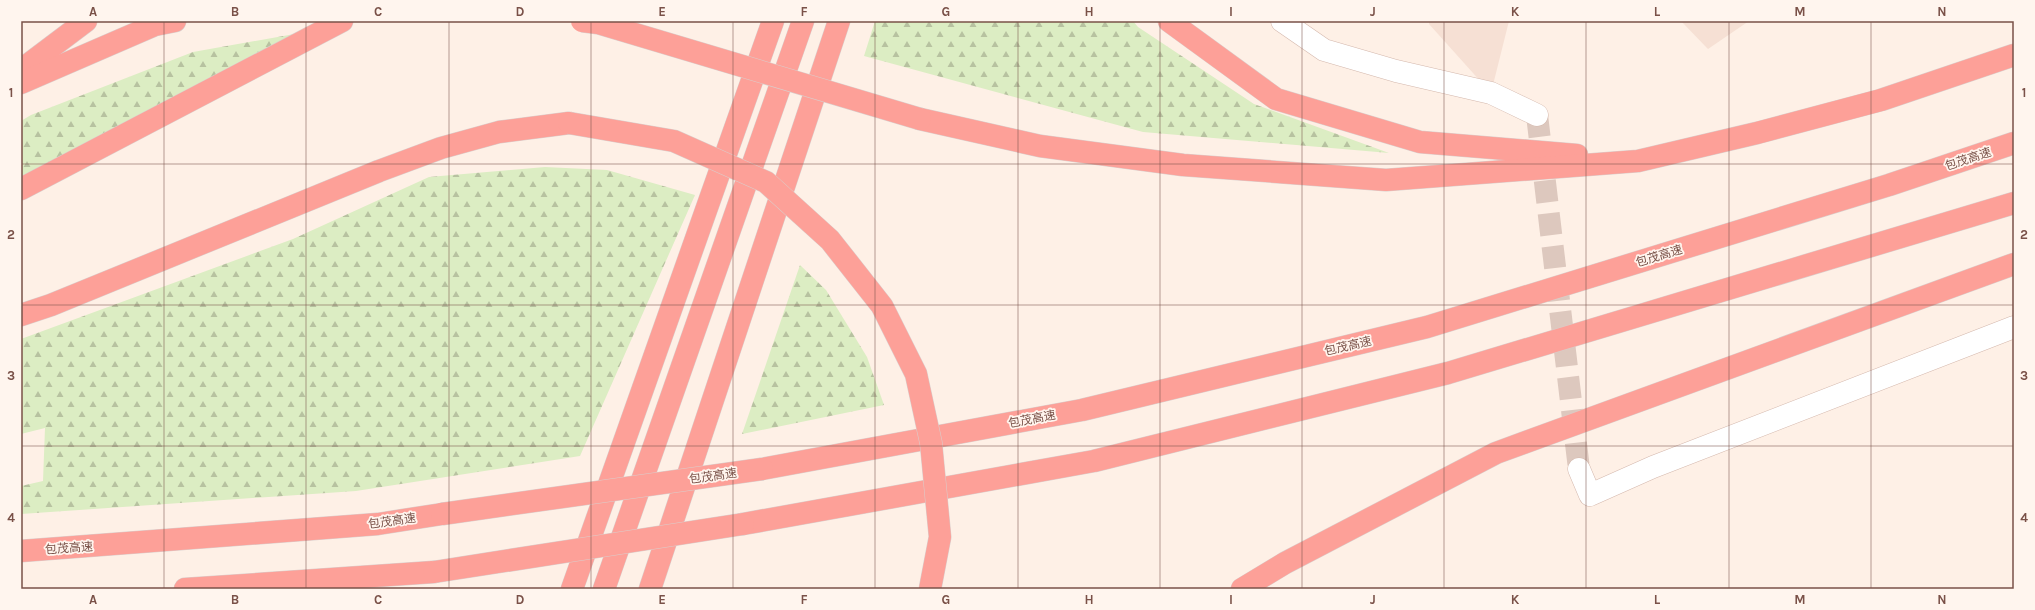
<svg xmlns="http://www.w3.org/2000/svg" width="2035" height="610" viewBox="0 0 2035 610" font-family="Karla,'Noto Sans SC',sans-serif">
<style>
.residential{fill:#f6e0d4}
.forest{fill:url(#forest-firs)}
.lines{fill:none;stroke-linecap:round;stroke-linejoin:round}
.minor-tunnel{stroke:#ddc8be;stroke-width:22;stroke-dasharray:22 11;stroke-linecap:butt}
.minor-casing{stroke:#d4b8ad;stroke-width:23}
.highway-casing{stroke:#dacecc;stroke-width:23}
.minor{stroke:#fff;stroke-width:22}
.highway{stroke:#fda098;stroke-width:22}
.highway-bridge-casing{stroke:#dacecc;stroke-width:23;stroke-linecap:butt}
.highway-bridge{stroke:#fda098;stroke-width:22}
.grid{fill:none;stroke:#7a5148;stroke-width:1;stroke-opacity:0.55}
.labels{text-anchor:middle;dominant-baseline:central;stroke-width:3.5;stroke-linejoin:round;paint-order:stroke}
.street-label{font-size:12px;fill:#7a5148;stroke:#fff5ee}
.neatline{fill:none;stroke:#7a5148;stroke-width:1.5}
.grid-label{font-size:13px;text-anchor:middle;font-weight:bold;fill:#7a5148}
</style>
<defs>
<pattern id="forest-firs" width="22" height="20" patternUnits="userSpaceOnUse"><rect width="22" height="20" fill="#dcedc3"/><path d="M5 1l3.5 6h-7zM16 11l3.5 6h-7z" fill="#b7c2a0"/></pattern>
</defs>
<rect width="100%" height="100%" fill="#fef0e6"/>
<g class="residential">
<path d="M1429 21H1509L1491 93 1429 24Z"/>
<path d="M1681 21H1749L1708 49Z"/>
</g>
<g class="forest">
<path d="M875 21H1133L1138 27 1254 104 1389 153 1143 132 864 56Z"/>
<path d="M300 33 21 178V121L31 115 193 52Z"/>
<path d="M545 167 607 170 695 195 580 456 356 491 21 514V486L43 481 45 428 21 434V339L293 239 429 177Z"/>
<path d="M800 265 826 290 867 357 884 405 742 434Z"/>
</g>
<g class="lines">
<path class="minor-tunnel" d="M1537 115 1579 469"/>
<g class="minor-casing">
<g id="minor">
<path d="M1282 21 1324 50 1396 71 1491 93 1537 115"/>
<path d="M1579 469 1590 495 1653 467 2014 327"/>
</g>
</g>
<g class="highway-casing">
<g id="highway">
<path d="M1169 21 1276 99 1420 142 1577 155"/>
<path d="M21 70 86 21"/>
<path d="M21 83 155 25 175 21"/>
<path d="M920 119 1040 146 1183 165 1386 180 1638 161 1757 133 1881 100 2014 55"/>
<path d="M21 189 342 21"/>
<path d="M21 315 51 305 379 171 441 148 499 132 569 123"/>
<path d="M762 469 1082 410 1427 327 1889 185 2014 143"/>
<path d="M743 524 1094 461 1448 373 2014 203"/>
<path d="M21 551 378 524 442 514"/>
<path d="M185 589 434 572"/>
<path d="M572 589 773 21"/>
<path d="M604 589 803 21"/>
<path d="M650 589 839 21"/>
<path d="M1242 589 1285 563 1496 453 2014 264"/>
</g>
</g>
<use href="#minor" class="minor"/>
<use href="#highway" class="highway"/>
<g class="highway-bridge-casing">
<g id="highway-bridge">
<path d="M582 21 598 23 920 119"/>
<path d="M569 123 674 141 766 182 830 240 882 306 916 374 931 443 940 537 930 589"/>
<path d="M442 514 762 469"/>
<path d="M434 572 743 524"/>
</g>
</g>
<use href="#highway-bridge" class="highway-bridge"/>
</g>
<path class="grid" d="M164 21V589M306 21V589M449 21V589M591 21V589M733 21V589M875 21V589M1018 21V589M1160 21V589M1302 21V589M1444 21V589M1586 21V589M1729 21V589M1871 21V589M21 164H2014M21 305H2014M21 446H2014"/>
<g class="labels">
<g class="street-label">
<text transform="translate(1968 159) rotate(-18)">包茂高速</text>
<text transform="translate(1659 256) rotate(-17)">包茂高速</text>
<text transform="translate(1348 346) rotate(-13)">包茂高速</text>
<text transform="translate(1032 419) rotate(-11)">包茂高速</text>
<text transform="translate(713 476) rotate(-8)">包茂高速</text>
<text transform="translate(392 521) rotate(-8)">包茂高速</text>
<text transform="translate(69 548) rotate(-4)">包茂高速</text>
</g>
</g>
<rect width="2035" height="610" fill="none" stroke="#fff5ee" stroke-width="44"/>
<rect x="22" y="22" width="1991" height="566" class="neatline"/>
<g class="grid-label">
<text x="93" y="16">A</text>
<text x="235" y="16">B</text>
<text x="378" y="16">C</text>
<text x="520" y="16">D</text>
<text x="662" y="16">E</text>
<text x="804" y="16">F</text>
<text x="946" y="16">G</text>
<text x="1089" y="16">H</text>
<text x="1231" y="16">I</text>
<text x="1373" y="16">J</text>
<text x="1515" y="16">K</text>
<text x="1657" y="16">L</text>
<text x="1800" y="16">M</text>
<text x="1942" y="16">N</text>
<text x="11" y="97">1</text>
<text x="2024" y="97">1</text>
<text x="11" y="239">2</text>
<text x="2024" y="239">2</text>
<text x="11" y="380">3</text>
<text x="2024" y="380">3</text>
<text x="11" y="522">4</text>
<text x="2024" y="522">4</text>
<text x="93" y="604">A</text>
<text x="235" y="604">B</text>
<text x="378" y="604">C</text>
<text x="520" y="604">D</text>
<text x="662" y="604">E</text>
<text x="804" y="604">F</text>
<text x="946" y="604">G</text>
<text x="1089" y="604">H</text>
<text x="1231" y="604">I</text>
<text x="1373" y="604">J</text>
<text x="1515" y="604">K</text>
<text x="1657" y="604">L</text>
<text x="1800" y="604">M</text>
<text x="1942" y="604">N</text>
</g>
</svg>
